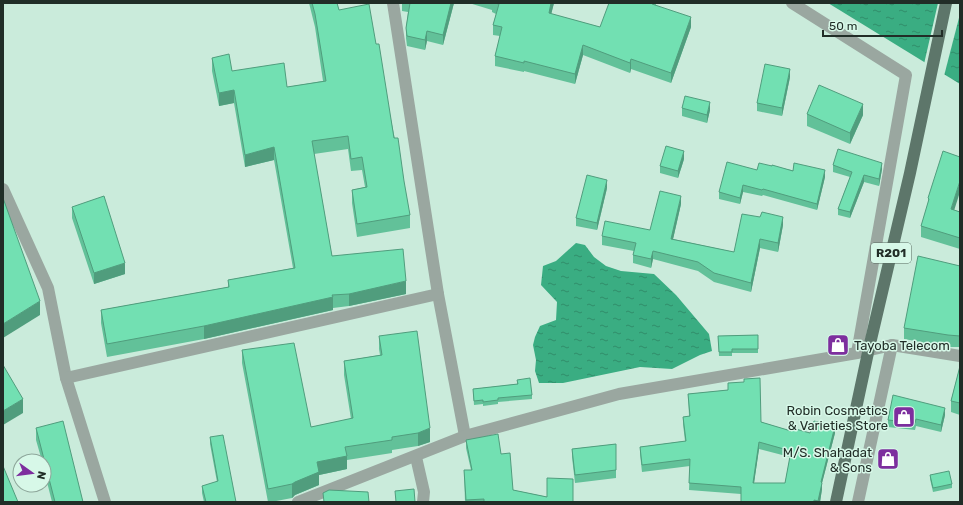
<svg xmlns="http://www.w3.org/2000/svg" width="963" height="505" viewBox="0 0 963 505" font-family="Rubik,sans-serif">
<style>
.water{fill:url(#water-ripples)}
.pier{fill:#caebdb}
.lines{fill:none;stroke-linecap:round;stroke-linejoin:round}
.minor{stroke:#9aa7a0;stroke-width:12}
.primary-bridge{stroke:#5d766a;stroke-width:12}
.wall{fill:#62c199;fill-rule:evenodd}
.shaded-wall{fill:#509d7d}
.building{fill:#72e0b2;stroke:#509d7d;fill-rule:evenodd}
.labels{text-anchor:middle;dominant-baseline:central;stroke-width:3;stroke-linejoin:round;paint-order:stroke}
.shield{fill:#d7f8e8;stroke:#586a61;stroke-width:1}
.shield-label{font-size:12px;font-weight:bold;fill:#212d27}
.poi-label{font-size:13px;fill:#212d27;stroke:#d7f8e8;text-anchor:end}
</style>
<defs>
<pattern id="water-ripples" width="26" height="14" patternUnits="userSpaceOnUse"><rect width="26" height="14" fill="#3aad82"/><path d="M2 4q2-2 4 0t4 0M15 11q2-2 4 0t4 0" fill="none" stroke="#308d6a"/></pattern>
</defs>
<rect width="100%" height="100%" fill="#caebdb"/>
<g class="water">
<path d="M828 3H960V84Z"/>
<path d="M576 243 585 245 594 257 606 266 621 271 654 274 676 295 709 334 712 351 700 355 672 369 640 367 563 383H539L535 371 536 360 533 345 535 337 540 326 556 320 557 302 541 285 543 266 556 261Z"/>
</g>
<path class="pier" d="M938 3H960V14L944 76 924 64Z"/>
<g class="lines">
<g class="minor">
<path d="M393 3 438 294 465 436"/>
<path d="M792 3 906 75 857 353"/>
<path d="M3 189 48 288 66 378 105 502"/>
<path d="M66 378 438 294"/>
<path d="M416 457 424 492 423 502"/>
<path d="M298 502 465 436 619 394 857 353 892 345 960 356"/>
<path d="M858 502 892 345"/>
</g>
<path class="primary-bridge" d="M836 502 869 348 910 173 946 3"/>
</g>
<g class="wall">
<path d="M309 3H337L339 10 376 44 410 215V228L357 237 352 203V190L365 187 362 170 351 171 348 149 314 154 332 256 406 294 349 306 333 308V310L204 339 107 357 101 323V310L228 287V280L293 268 274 160 245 167 234 103 219 106 212 71V58L232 71 287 87 323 81 315 27Z"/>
<path d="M402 3H454L443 45 427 41 425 50 407 46 406 38V28L408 12 402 11Z"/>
<path d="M469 3H554L551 14 600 27 656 3V5L691 27 671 83 631 69 630 73 583 55 575 84 524 71V72L495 66V56L500 36 493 35V25L496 14 492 12V10Z"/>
<path d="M790 77 782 116 757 111V103Z"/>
<path d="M682 108 710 110 707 123 682 116Z"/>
<path d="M807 114 863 115 850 144 807 126Z"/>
<path d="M684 159 678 178 660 173V166Z"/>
<path d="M833 165 882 169 879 186 864 182 850 218 838 215V209L850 177 833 172Z"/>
<path d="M772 166 825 177 817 210 763 195 762 196 743 192 740 204 719 199V192L757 170Z"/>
<path d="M607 188 597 230 576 226V218Z"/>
<path d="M928 198 954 210 960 212V249L921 237V226L928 205Z"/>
<path d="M681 204 673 239 734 252 783 225 778 252 760 248 751 292 714 282 698 271 653 259 651 268 633 263V255L634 251 602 245V236L650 230Z"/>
<path d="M72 207 125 274 94 284 72 218Z"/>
<path d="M960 266V347H948L904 339V328Z"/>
<path d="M758 335V353H732V356H719L718 336Z"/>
<path d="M379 336 430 442 418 446 392 450V453L347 460V469L319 475V485L295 495 292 498 271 502H268L242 363V350L311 427 351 419 344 375V361L380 355 379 349Z"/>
<path d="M960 366V415L951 412V401Z"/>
<path d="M517 380 532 395V399L498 402V404L483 406V404L474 405 473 389 517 384Z"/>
<path d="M728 383 761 422 791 431 810 433H835L822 483V489L820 502H741V494L689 490 690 466 642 472 640 454V447L685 441 683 424V417L689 416 688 394 728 390ZM759 449 790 457 785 483H754Z"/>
<path d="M945 415 941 432 916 426 915 430 888 427V420Z"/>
<path d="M36 428 83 502H52L44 470V461H42L36 440Z"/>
<path d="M210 437 236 502H204L202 493V486L217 482 210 444Z"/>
<path d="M466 440 501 454 513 490 573 502H465L464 470H471L466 448Z"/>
<path d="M616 444V478L575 483 572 457V449Z"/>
<path d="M930 475 952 484V488L933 492 930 479Z"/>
</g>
<g class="shaded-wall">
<path d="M451 3H454L443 45V35Z"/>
<path d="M551 3H554L549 23V13Z"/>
<path d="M691 17V27L671 83V73Z"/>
<path d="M427 31V41L425 50V40Z"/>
<path d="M583 45V55L575 84V74Z"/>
<path d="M631 59V69L630 73V63Z"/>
<path d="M790 69V77L782 116V108Z"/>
<path d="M234 90V103L219 106V93Z"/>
<path d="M710 102V110L707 123V115Z"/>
<path d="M863 104V115L850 144V133Z"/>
<path d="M274 147V160L245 167V155Z"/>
<path d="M684 151V159L678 178V171Z"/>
<path d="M882 163V169L879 186V179Z"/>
<path d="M825 170V177L817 210V204Z"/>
<path d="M864 175V182L850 218V212Z"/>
<path d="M607 180V188L597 230V223Z"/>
<path d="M960 181V192L951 220V209Z"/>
<path d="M743 185V192L740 204V198Z"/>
<path d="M681 196V204L671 248V239Z"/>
<path d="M783 217V225L778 252V243Z"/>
<path d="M760 239V248L751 292V283Z"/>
<path d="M653 251V259L651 268V259Z"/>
<path d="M125 263V274L94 284V273Z"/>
<path d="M406 281V294L349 306V294Z"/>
<path d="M333 297V310L204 339V326Z"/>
<path d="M40 301V315L3 338V324Z"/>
<path d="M23 399V413L3 425V411Z"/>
<path d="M945 408V415L941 432V425Z"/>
<path d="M835 426V433L822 483V489L820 502H818L821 482Z"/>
<path d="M430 428V442L418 446V433Z"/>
<path d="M759 442V449L753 490V483Z"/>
<path d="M347 456V469L319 475V485L295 495 292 498V484L317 462Z"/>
</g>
<g class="building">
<path d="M312 3H337L339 10 369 4 376 44H379L394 138H398L404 181 410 215 357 224 352 190 367 187 362 157 351 159 348 136 312 141 332 256 403 249 406 281 349 294 332 295 333 297 204 326 107 344 101 310 229 287 228 280 295 268 274 147 245 155 234 90 219 93 212 58 229 54 232 71 284 63 287 87 326 81 315 14Z"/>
<path d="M410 3H451L443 35 427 31 425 40 407 36 406 28Z"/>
<path d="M494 3H551L549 13 600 27 609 3H653L652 4 691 17 671 73 631 59 630 63 583 45 575 74 524 61V63L495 56 502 27 493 25 499 4Z"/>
<path d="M765 64 790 69 782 108 757 103Z"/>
<path d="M819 85 863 104 850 133 807 114Z"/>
<path d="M685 96 710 102 707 115 682 108Z"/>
<path d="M666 146 684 151 678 171 660 166Z"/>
<path d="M838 149 882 163 879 179 864 175 850 212 838 209 852 172 833 165Z"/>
<path d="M943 151 960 157V181L951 209 960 212V238L921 226 929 199 928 198Z"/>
<path d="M727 162 757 170 759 163 772 166V165L793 171 794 163 825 170 817 204 763 189 762 190 743 185 740 198 719 192Z"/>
<path d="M587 175 607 180 597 223 576 218Z"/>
<path d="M660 191 681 196 671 239 734 252 742 214 760 217 762 212 783 217 778 243 760 239 751 283 714 273 698 262 653 251 651 259 633 255 636 243 602 236 605 221 650 230Z"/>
<path d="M104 196 125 263 94 273 72 207Z"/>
<path d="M3 198 40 301 3 324Z"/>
<path d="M918 256 960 266V336L948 335 904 328Z"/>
<path d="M417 331 430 428 418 433 392 437V440L345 447 347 456 317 462 319 472 295 482 292 484 268 489 242 350 294 343 311 427 353 418 344 361 382 355 379 336Z"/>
<path d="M758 335V349H732V352H719L718 336Z"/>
<path d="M3 365 23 399 3 411Z"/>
<path d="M960 366V403L951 401Z"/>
<path d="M530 378 532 395 498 398V400L483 402V400L474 401 473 389 518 384 517 380Z"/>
<path d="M760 378 761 422 791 431 792 428 810 433 814 421 835 426 821 482 822 483 818 501 814 500V502H741V487L689 483 690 459 642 465 640 447 686 441 683 417 690 416 688 394 728 390V383L744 382V379ZM759 442 791 451 785 483H753Z"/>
<path d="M893 395 945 408 941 425 916 419 915 423 888 420Z"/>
<path d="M63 421 83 502H55L36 428Z"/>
<path d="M498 434 501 454 510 453 513 490 547 497V478L573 479V502H484V499L466 500 464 470H472L466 440Z"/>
<path d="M223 435 236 502H206L202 486 218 481 210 437Z"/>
<path d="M616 444V470L575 475 572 449Z"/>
<path d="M3 466 18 502H3Z"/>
<path d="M949 471 952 484 933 488 930 475Z"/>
<path d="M414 489 415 502H396L395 491Z"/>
<path d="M329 490 368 492 369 502H324L323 493Z"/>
</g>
<defs>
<g id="shop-square" transform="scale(1.15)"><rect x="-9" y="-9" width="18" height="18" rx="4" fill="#7d2e9e" stroke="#d7f8e8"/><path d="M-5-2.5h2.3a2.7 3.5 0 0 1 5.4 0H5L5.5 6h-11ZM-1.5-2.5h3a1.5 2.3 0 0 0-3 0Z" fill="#fff"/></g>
</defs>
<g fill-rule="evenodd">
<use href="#shop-square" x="838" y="345"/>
<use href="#shop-square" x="904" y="417"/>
<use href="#shop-square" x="888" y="459"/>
</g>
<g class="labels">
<rect class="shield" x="871" y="243" width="40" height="20" rx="3"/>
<g class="shield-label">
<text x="891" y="253">R201</text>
</g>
<g class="poi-label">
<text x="854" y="345" text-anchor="start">Tayoba Telecom</text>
<text x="888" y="410">Robin Cosmetics<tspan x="888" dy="15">&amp; Varieties Store</tspan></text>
<text x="872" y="452">M/S. Shahadat<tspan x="872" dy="15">&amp; Sons</tspan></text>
</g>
</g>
<rect width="963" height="505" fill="none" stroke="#212d27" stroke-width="8"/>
<g transform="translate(32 473) rotate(104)"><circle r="19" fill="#d7f8e8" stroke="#8ea79b"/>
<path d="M0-3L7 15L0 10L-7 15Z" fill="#7d2e9e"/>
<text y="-6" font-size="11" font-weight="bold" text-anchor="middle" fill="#212d27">N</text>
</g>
<path d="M823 30v6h119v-6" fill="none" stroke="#212d27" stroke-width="2"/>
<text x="829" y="30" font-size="12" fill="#212d27" stroke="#d7f8e8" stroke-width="3" paint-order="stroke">50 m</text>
</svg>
